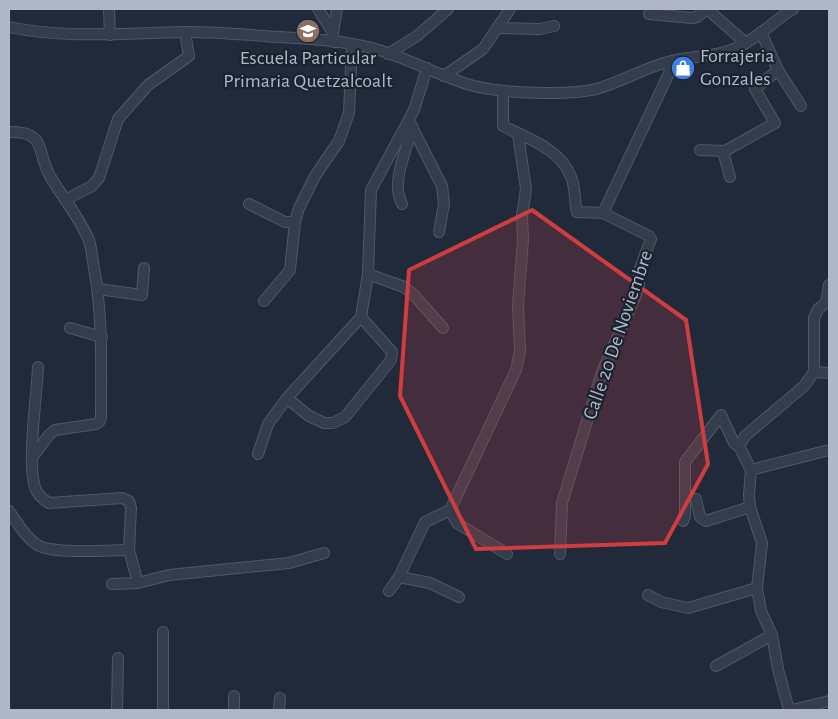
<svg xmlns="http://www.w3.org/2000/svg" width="838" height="719" viewBox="0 0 838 719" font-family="'Alegreya Sans',sans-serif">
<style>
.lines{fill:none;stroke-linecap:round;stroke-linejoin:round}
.minor-casing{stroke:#505766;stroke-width:12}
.minor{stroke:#353c4b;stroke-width:10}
.marked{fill:#d03d40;fill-opacity:0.2;stroke:#d03d40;stroke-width:4;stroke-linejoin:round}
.labels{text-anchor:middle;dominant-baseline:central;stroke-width:4.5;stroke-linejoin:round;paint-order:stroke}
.poi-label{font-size:20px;fill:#b0b7c7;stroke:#1a2230;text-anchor:start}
.street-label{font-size:20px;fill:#b0b7c7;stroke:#1a2230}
</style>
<rect width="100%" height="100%" fill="#212a3b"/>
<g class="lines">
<g class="minor-casing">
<g id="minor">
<path d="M109 9 110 35"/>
<path d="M318 9 333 33"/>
<path d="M707 9 746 43"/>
<path d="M649 14 692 18 697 17 707 9"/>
<path d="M9 27C66 39 125 33 184 32 211 32 238 34 265 36 301 39 340 39 375 49 409 58 440 77 474 86 501 93 569 96 596 89 621 82 644 68 668 62 692 55 718 58 740 46 759 37 775 20 793 9"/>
<path d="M498 28 540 29 554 26"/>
<path d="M761 32 778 70 801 106"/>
<path d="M334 42 333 33 337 9"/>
<path d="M388 54 417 36 448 9"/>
<path d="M444 76 483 49 510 9"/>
<path d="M503 91V126C527 138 561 149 571 177 576 188 574 200 577 212L603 213 649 236 651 239 639 271V285L636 295 602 372 562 503 560 554"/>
<path d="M412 127 442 186 444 204 439 232"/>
<path d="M9 132C47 131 36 151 50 176 62 197 78 215 88 238 92 247 92 258 94 268 103 317 101 367 101 417L100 421 96 424 55 430 49 435 32 458"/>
<path d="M700 150 725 151"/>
<path d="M730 177 724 155 725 151 775 123 755 89 778 70"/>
<path d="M65 200 92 186 99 178 118 119 148 85 189 56 185 32"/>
<path d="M249 204 285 222H295"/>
<path d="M402 204C390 181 408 149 412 126"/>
<path d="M603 213 670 71 668 62"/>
<path d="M368 274 404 287 414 295 443 328"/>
<path d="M98 289 142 295 144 268"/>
<path d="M264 301 290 270 295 222 299 208 315 176 339 141 349 113 352 44"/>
<path d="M70 328 102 337"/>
<path d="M38 367C37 395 26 467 36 490 39 496 44 500 49 503L122 498 129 501 131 508 129 550 138 583"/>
<path d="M814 372 829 373"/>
<path d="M287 398 309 416 324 423H333L345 417 391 360 392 352 361 317"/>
<path d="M258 454 268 424 287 398 361 317 368 274 371 190 414 110 427 68"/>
<path d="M751 470 829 450"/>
<path d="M696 499 700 517 706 521 750 507"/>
<path d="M450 510 457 523 507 554"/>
<path d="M9 511C17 522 24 536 36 544 50 555 109 550 129 550"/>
<path d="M683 521 685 516V462L721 415 734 443 739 446"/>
<path d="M399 577 430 583 459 597"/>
<path d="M112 584 138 583 169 575 289 563 324 553"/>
<path d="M389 591 399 577 425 522 450 510 516 370 520 351 518 305 523 240 522 216 526 189 518 134"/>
<path d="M648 595 661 602 688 608 757 588"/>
<path d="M716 666 772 635"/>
<path d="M117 710 118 658"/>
<path d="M163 710V632"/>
<path d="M234 710V696"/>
<path d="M279 710 280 698"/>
<path d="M789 710 778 669 772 635 761 611 757 588 762 543 750 507 749 495 751 470 739 446 745 436 804 386 814 372V318L818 309 826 303 829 285"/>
<path d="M792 710 829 701"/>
</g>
</g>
<use href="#minor" class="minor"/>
</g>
<path class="marked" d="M532 210 686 320 708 464 665 543 476 549 400 396 409 270Z"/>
<defs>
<g id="school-disc" transform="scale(1.25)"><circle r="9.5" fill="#8d6e63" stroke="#1a2230"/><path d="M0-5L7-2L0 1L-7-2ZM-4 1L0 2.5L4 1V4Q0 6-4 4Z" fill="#fff"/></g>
<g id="shop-disc" transform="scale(1.25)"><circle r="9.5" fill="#3f7fe0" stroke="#1a2230"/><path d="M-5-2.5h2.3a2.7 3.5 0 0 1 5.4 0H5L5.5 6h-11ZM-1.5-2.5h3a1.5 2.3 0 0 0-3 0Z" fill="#fff"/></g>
</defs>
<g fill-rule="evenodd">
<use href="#school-disc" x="308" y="31"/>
<use href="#shop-disc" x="683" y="68"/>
</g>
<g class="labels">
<g class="poi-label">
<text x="700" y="56">Forrajeria<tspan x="700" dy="23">Gonzales</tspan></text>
<text x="308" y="58" text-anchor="middle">Escuela Particular<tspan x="308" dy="23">Primaria Quetzalcoalt</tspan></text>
</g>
<g class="street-label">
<text transform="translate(618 335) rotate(-71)">Calle 20 De Noviembre</text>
</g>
</g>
<rect width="838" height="719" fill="none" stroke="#b0b7c7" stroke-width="20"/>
</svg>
